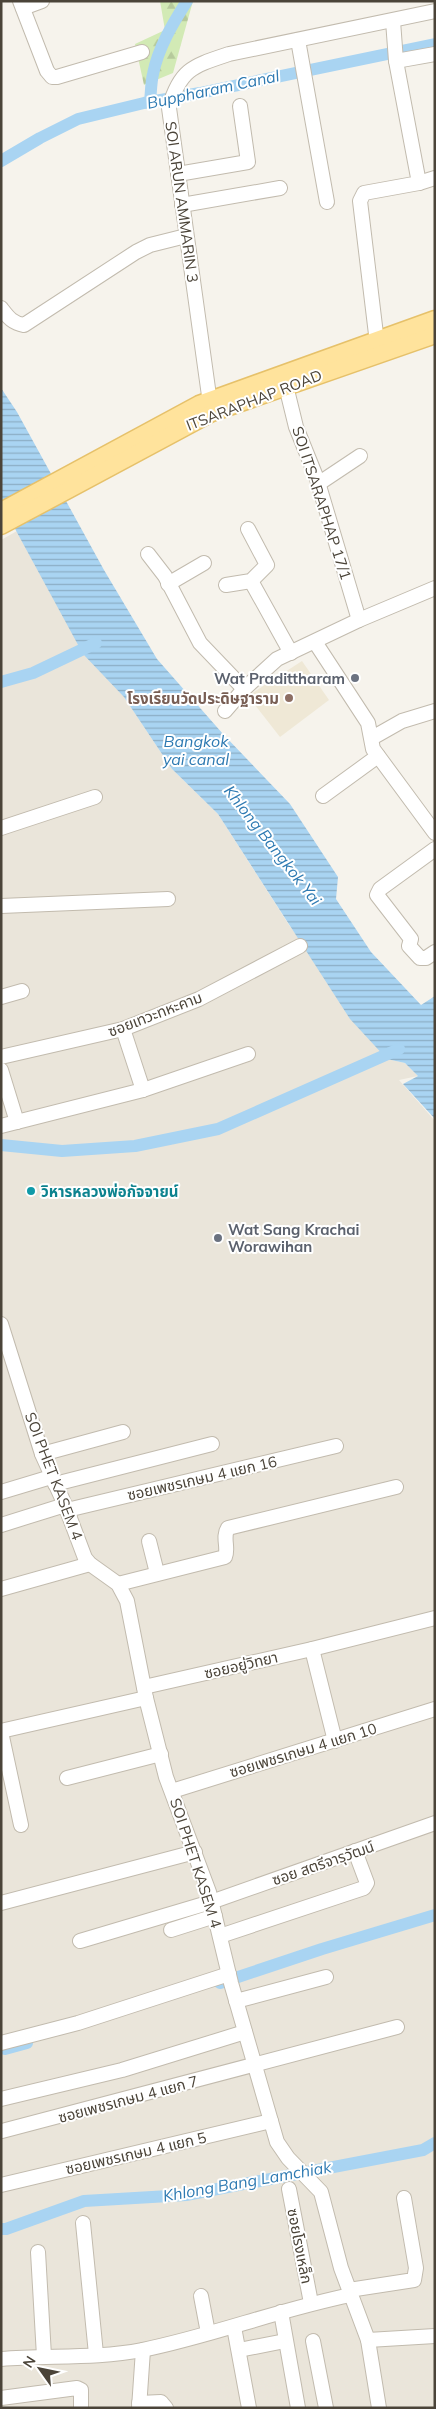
<svg xmlns="http://www.w3.org/2000/svg" width="436" height="2409" viewBox="0 0 436 2409" font-family="Mulish,'Noto Sans Thai',sans-serif">
<style>
.residential{fill:#eae5da}
.education{fill:#efe8d6}
.forest{fill:url(#forest-firs)}
.water{fill:url(#water-rules)}
.lines{fill:none;stroke-linecap:round;stroke-linejoin:round}
.canal{stroke:#a9d4f2;stroke-width:12}
.minor-casing{stroke:#c2bbae;stroke-width:16}
.major-casing{stroke:#e6c16a;stroke-width:19}
.minor{stroke:#fff;stroke-width:14}
.major{stroke:#ffe39c;stroke-width:16}
.worship-dot{fill:#6b7280;stroke:#fff;stroke-width:2}
.education-dot{fill:#8d6e63;stroke:#fff;stroke-width:2}
.culture-dot{fill:#0f9aa8;stroke:#fff;stroke-width:2}
.labels{text-anchor:middle;dominant-baseline:central;stroke-width:4;stroke-linejoin:round;paint-order:stroke}
.street-label{font-size:15px;fill:#4b4439;stroke:#fff}
.worship-label{font-size:15px;font-weight:bold;fill:#5b616d;stroke:#fff;text-anchor:end}
.education-label{font-size:15px;font-weight:bold;fill:#785e54;stroke:#fff;text-anchor:end}
.culture-label{font-size:15px;font-weight:bold;fill:#0d838f;stroke:#fff;text-anchor:start}
.water-label{font-size:16px;font-style:italic;fill:#2e7ab2;stroke:#fff}
</style>
<defs>
<pattern id="forest-firs" width="22" height="20" patternUnits="userSpaceOnUse" patternTransform="scale(1.25)"><rect width="22" height="20" fill="#d2eab5"/><path d="M5 1l3.5 6h-7zM16 11l3.5 6h-7z" fill="#b6ca9c"/></pattern>
<pattern id="water-rules" width="6" height="5" patternUnits="userSpaceOnUse" patternTransform="scale(1.25)"><rect width="6" height="5" fill="#a9d4f2"/><path d="M0 2.5h6" fill="none" stroke="#8caec5"/></pattern>
</defs>
<rect width="100%" height="100%" fill="#f6f3ec"/>
<path class="residential" d="M17 531 41 572 172 769 218 814 289 925 387 1059 405 1063 418 1076 399 1080 435 1121V2408H1V540Z"/>
<path class="education" d="M302 661 329 700 280 737 248 696Z"/>
<path class="forest" d="M160 1H193L173 73 144 85 135 44 165 30Z"/>
<path class="water" d="M1 388 17 412 104 570 157 659 223 734 290 804 338 877 336 899 371 952 421 1005 435 996V1119L403 1084 418 1076 405 1063 387 1059 350 1019 218 814 172 769 124 697 83 654 1 503Z"/>
<g class="lines">
<g class="canal">
<path d="M150 102C151 93 151 82 153 74 158 48 173 23 187 1"/>
<path d="M1 161 40 138 78 119 144 103 200 93 435 44"/>
<path d="M1 682 33 673 96 643"/>
<path d="M1 1145 62 1151 135 1146 218 1129 399 1049"/>
<path d="M220 1983 322 1949 435 1915"/>
<path d="M5 2049 27 2043"/>
<path d="M1 2229H6L84 2201 186 2195 423 2150 435 2143"/>
</g>
<g class="minor-casing">
<g id="minor">
<path d="M20 1 47 71 52 77H57L142 52"/>
<path d="M23 8 42 1"/>
<path d="M298 40 327 202"/>
<path d="M396 61 435 54"/>
<path d="M178 174 248 162 240 106"/>
<path d="M419 183 435 178"/>
<path d="M182 205 280 188"/>
<path d="M1 308C8 317 12 323 24 325L136 252 150 245 186 236"/>
<path d="M378 351 360 201 364 193 419 183 396 61 393 21"/>
<path d="M286 386 296 427 317 479 359 620"/>
<path d="M211 410 169 108C180 69 193 66 229 54L435 11"/>
<path d="M318 484 360 456"/>
<path d="M148 554 165 576 200 643 244 689"/>
<path d="M251 581 291 653"/>
<path d="M168 584 204 563"/>
<path d="M226 585 251 581 267 565 248 529"/>
<path d="M315 642 368 723 373 749 435 833"/>
<path d="M225 711 244 689 277 659 359 620 435 588"/>
<path d="M372 738 402 721 435 711"/>
<path d="M323 796 378 756"/>
<path d="M1 828 95 797"/>
<path d="M435 849 380 889 377 895 411 939 409 946 420 958H426L435 952"/>
<path d="M1 906 168 899"/>
<path d="M1 997 22 991"/>
<path d="M123 1029 143 1090"/>
<path d="M1 1057 123 1029 199 999 300 946"/>
<path d="M1 1070 17 1122"/>
<path d="M1 1126 143 1090 248 1054"/>
<path d="M1 1324 42 1454 65 1505 85 1558 90 1564 118 1584 127 1601 146 1698 166 1777 209 1892 231 1983 277 2142 288 2158 321 2192 341 2268 368 2340 435 2336"/>
<path d="M42 1454 123 1432"/>
<path d="M55 1484 212 1444"/>
<path d="M1 1492 51 1477"/>
<path d="M67 1510 336 1446"/>
<path d="M1 1525 65 1505"/>
<path d="M149 1541 157 1573"/>
<path d="M118 1584 225 1557C229 1548 222 1537 228 1528L396 1487"/>
<path d="M1 1589 90 1564"/>
<path d="M312 1649 335 1741"/>
<path d="M144 1687 312 1649 435 1618"/>
<path d="M1 1731 146 1698"/>
<path d="M1 1732 21 1825"/>
<path d="M67 1778 161 1754"/>
<path d="M172 1791 435 1709"/>
<path d="M1 1903 195 1852"/>
<path d="M171 1930 215 1916"/>
<path d="M220 1936 364 1888 367 1883 355 1851"/>
<path d="M80 1941 211 1902 435 1823"/>
<path d="M236 2001 326 1977"/>
<path d="M1 2043 78 2023 229 1974"/>
<path d="M1 2099 122 2070 245 2032"/>
<path d="M2 2131 397 2027"/>
<path d="M1 2185 271 2121"/>
<path d="M289 2189 311 2303"/>
<path d="M83 2223 96 2354"/>
<path d="M38 2252 44 2356"/>
<path d="M349 2290 414 2280 416 2268 404 2198"/>
<path d="M201 2296 208 2333"/>
<path d="M281 2312 298 2408"/>
<path d="M234 2327 249 2408"/>
<path d="M368 2340 379 2408"/>
<path d="M313 2341 326 2408"/>
<path d="M239 2350 285 2341"/>
<path d="M1 2359C47 2355 96 2359 142 2350 212 2336 280 2309 351 2295"/>
<path d="M1 2398 77 2388 81 2390V2408"/>
<path d="M139 2403 161 2402 166 2408"/>
<path d="M139 2408 143 2350"/>
</g>
</g>
<g class="major-casing">
<g id="major">
<path d="M1 511 199 404 435 319"/>
<path d="M1 526 212 413 435 335"/>
</g>
</g>
<use href="#minor" class="minor"/>
<use href="#major" class="major"/>
</g>
<g class="worship-dot">
<circle cx="355" cy="678" r="5"/>
<circle cx="218" cy="1238" r="5"/>
</g>
<circle class="education-dot" cx="289" cy="698" r="5"/>
<circle class="culture-dot" cx="31" cy="1191" r="5"/>
<g class="labels">
<g class="street-label">
<text transform="translate(182 202) rotate(82)">SOI ARUN AMMARIN 3</text>
<text transform="translate(254 400) rotate(-21)">ITSARAPHAP ROAD</text>
<text transform="translate(322 503) rotate(72)">SOI ITSARAPHAP 17/1</text>
<text transform="translate(155 1014) rotate(-21)">ซอยเทวะทหะคาม</text>
<text transform="translate(54 1476) rotate(69)">SOI PHET KASEM 4</text>
<text transform="translate(202 1478) rotate(-13)">ซอยเพชรเกษม 4 แยก 16</text>
<text transform="translate(241 1665) rotate(-13)">ซอยอยู่วิทยา</text>
<text transform="translate(303 1750) rotate(-17)">ซอยเพชรเกษม 4 แยก 10</text>
<text transform="translate(196 1863) rotate(72)">SOI PHET KASEM 4</text>
<text transform="translate(323 1863) rotate(-19)">ซอย สตรีจารุวัฒน์</text>
<text transform="translate(128 2099) rotate(-15)">ซอยเพชรเกษม 4 แยก 7</text>
<text transform="translate(136 2153) rotate(-13)">ซอยเพชรเกษม 4 แยก 5</text>
<text transform="translate(300 2246) rotate(79)">ซอยโรงเหล็ก</text>
</g>
<g class="worship-label">
<text x="345" y="678">Wat Pradittharam</text>
<text x="228" y="1229" text-anchor="start">Wat Sang Krachai<tspan x="228" dy="17">Worawihan</tspan></text>
</g>
<g class="education-label">
<text x="279" y="698">โรงเรียนวัดประดิษฐาราม</text>
</g>
<g class="culture-label">
<text x="41" y="1191">วิหารหลวงพ่อกัจจายน์</text>
</g>
<g class="water-label">
<text transform="translate(213 89) rotate(-12)">Buppharam Canal</text>
<text x="196" y="741">Bangkok<tspan x="196" dy="18">yai canal</tspan></text>
<text transform="translate(273 845) rotate(52)">Khlong Bangkok Yai</text>
<text transform="translate(247 2181) rotate(-10)">Khlong Bang Lamchiak</text>
</g>
</g>
<rect width="436" height="2409" fill="none" stroke="#4b4439" stroke-width="5"/>
<g transform="translate(40 2369) rotate(303)" stroke="#ffffff" stroke-width="4" paint-order="stroke">
<path d="M0-4L9 19L0 12L-9 19Z" fill="#4b4439"/>
<text y="-8" font-size="14" font-weight="bold" text-anchor="middle" fill="#4b4439">N</text>
</g>
</svg>
